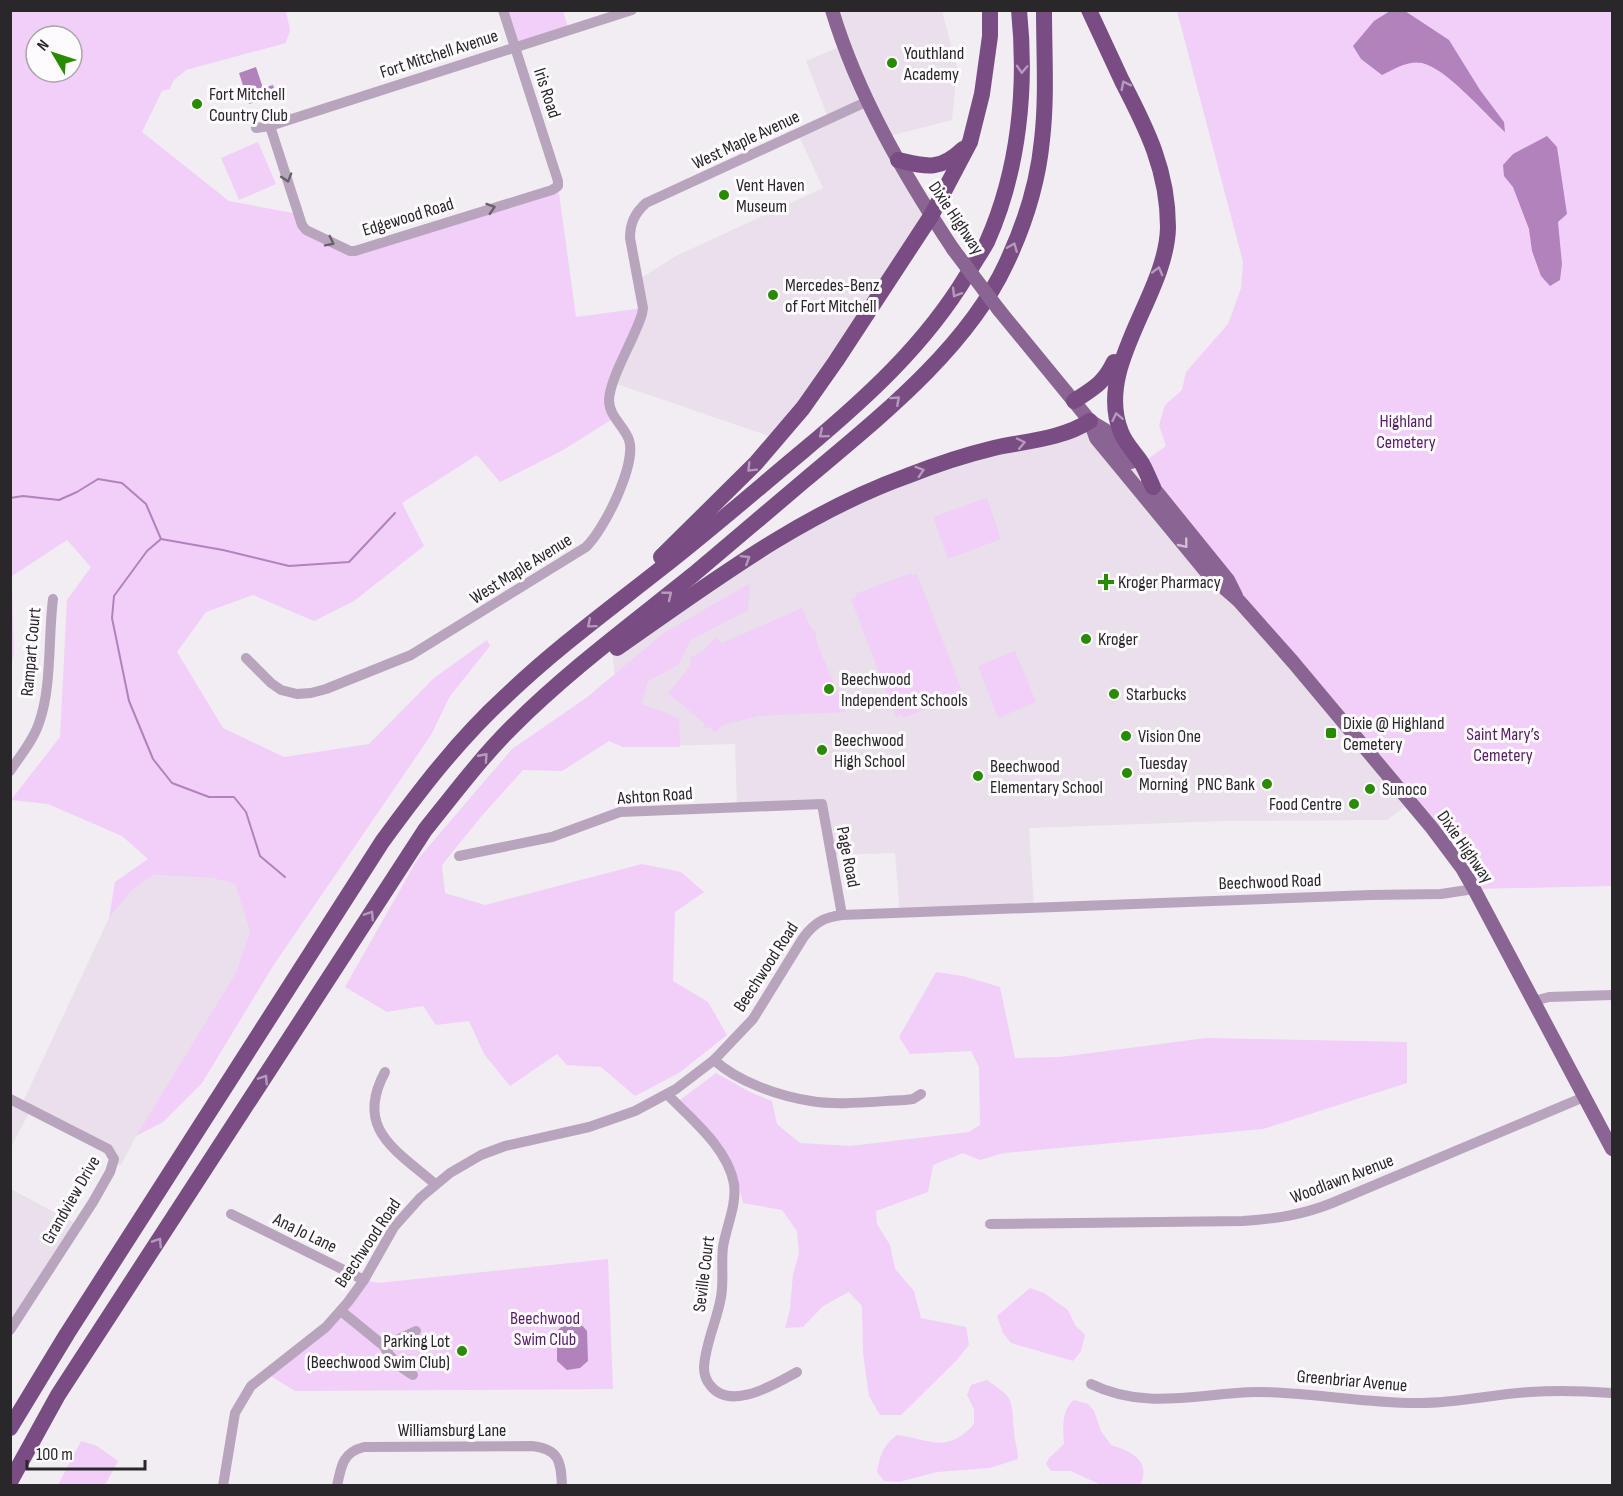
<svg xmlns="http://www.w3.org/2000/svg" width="1623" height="1496" viewBox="0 0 1623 1496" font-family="'Sofia Sans Condensed',sans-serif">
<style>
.built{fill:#e9e0eb}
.green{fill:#f1cff9;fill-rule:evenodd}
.water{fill:#b182bc}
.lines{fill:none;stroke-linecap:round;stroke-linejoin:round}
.stream{stroke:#b182bc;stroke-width:2}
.minor{stroke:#b9a4be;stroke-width:10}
.major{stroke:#8a6493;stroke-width:14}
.highway{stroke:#794d83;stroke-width:16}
.major-bridge{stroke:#8a6493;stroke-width:14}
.oneway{stroke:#b59bbb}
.oneway2{stroke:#6a5f6c}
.oneway3{stroke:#d0bfd4}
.poi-dot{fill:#288b00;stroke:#fefbff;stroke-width:2}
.labels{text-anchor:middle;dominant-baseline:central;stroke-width:6;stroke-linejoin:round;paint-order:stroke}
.poi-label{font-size:18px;fill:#292729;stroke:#fefbff;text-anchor:start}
.street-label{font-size:18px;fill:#292729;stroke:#fefbff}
.park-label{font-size:18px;fill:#571d63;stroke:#fefbff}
</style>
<rect width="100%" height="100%" fill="#f1edf2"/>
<g class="built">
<path d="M832 11H942L957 67 952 120 886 137 931 216 778 439 614 383 640 321 638 280 674 257 823 188 798 134 829 120 806 61 844 45Z"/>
<path d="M1105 430 1410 803 1387 820 1225 821 1029 828 1034 908 900 913 895 853 831 855 822 804 737 808 735 744 623 747 612 652 831 509 1047 437Z"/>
<path d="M154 875 212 878 235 884 250 932 235 974 136 1136 121 1165 113 1164 114 1159 31 1109 11 1147V1099L22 1104 109 918 132 890Z"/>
<path d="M11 1189 78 1225 11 1330Z"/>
</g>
<g class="green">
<path d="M11 11H286L290 30 286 43 186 70 173 81 170 89 162 91 142 132 229 201 298 214 302 225 345 249 558 186 576 317 643 308 614 383V418L563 450 500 482 477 455 402 503 424 546 354 601 314 621 253 595 206 612 177 652 223 728 284 757 369 744 434 678 487 640 490 646 450 696 431 735 273 966 202 1083 163 1122 136 1136 235 974 250 932 235 884 212 878 154 875 132 890 109 918 115 882 148 859 122 836 48 804 11 800 60 737 67 600 91 567 67 540 12 576 14 653 11 667ZM36 36H72V72H36Z"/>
<path d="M503 11H563L569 31 514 47Z"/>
<path d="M1177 11H1612V886L1474 889 1293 662 1142 463 1166 446 1159 425 1165 405 1182 390 1186 372 1228 324 1241 288 1243 262Z"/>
<path d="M258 142 276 184 239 200 221 158Z"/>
<path d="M987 498 1001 539 948 559 933 517Z"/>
<path d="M911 573 912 575 917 574 962 691 957 693 958 696 903 718 901 715 896 717 851 599 856 597 855 594Z"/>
<path d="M750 583 748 610 691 640 678 665 648 681 642 704 679 718 680 747H623L609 741 562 771 523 770 480 818 442 865 445 893 485 905 642 864 681 872 704 892 675 912 673 981 708 1002 727 1035 679 1073 635 1096 601 1067 567 1065 557 1054 510 1086 484 1054 469 1021 436 1025 423 1006 387 1012 345 987 417 860 512 749 586 698 664 633Z"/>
<path d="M802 608 812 630H815L818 646 846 712 759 716 722 725 716 733 709 727 705 728 704 723 668 693 691 665 690 658 703 651 715 637 722 643Z"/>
<path d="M1015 651 1036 702 998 718 978 666Z"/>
<path d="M936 972 963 976 1000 987 1015 1058 1060 1057 1206 1038 1407 1042V1083L1263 1129 1004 1153 980 1160 963 1153 933 1165 928 1192 876 1211 877 1224 890 1245 895 1269 914 1291 921 1318 966 1327 969 1345 956 1361 901 1415H880L869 1396 863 1353 862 1306 849 1292 823 1306 803 1327 785 1328 790 1309 793 1274 799 1254 797 1231 782 1210 743 1203 735 1171 697 1118 680 1100 716 1073 748 1091 772 1101 777 1124 800 1143 850 1146 969 1132 980 1125 979 1067 971 1051 910 1054 899 1037Z"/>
<path d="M608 1259 613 1389 295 1391 266 1373 316 1336 364 1280 378 1283Z"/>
<path d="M1030 1288 1044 1293 1068 1310 1075 1325 1085 1335 1081 1351 1073 1361 1011 1343 1003 1333 997 1316Z"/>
<path d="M987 1380C1015 1400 1011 1397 1014 1431 1014 1440 1018 1449 1018 1459L990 1468 937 1472 899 1482 884 1481 877 1472C880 1455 883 1446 897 1435 929 1439 947 1455 974 1424V1409L967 1395 971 1385Z"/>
<path d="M1074 1400 1088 1404 1094 1411 1101 1431 1111 1445C1131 1451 1152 1461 1140 1485H1101L1071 1471H1051L1046 1464 1049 1458 1064 1444C1063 1429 1061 1410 1074 1400Z"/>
<path d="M81 1441 97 1446 118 1461 105 1485H58Z"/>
</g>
<g class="water">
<path d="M1390 11H1405L1449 40 1480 90 1504 122 1505 132C1485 114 1446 68 1422 63 1409 60 1394 69 1382 75L1361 59 1353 46 1374 21Z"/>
<path d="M256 67 263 88 273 85 276 95 249 104 239 73Z"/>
<path d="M1547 136 1557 147 1567 214 1558 222 1562 264 1560 280 1550 286 1541 276 1532 251 1529 229 1513 187 1504 176 1503 165 1513 154Z"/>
<path d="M578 1321 587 1331 588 1361 580 1368 567 1370 557 1361V1331L566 1322Z"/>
</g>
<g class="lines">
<g class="stream">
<path d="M10 498 23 496 59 500 77 492 98 479 122 483 146 504 161 539"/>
<path d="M161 539 147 551 114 596 112 618 129 701 153 759 172 783 209 797H234L246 812 260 856 285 877"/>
<path d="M161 539 223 550 289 566 349 562 395 513"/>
</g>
<g class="minor">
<path d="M270 126 302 225 306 230 350 251H355L552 190 558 186V181L503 10"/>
<path d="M256 128 270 126 632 10"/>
<path d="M246 658 271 683 281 690 297 694 311 693 326 689 411 655 586 547C604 530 637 464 629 440 624 425 609 417 609 400 610 377 635 338 642 314L643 308 630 238C630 223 635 213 646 203L868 101"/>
<path d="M10 771C20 756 33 741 39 723 52 687 48 638 53 599"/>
<path d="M459 856 552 837 620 812 822 804 842 915"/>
<path d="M1534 1001 1549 997 1612 995"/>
<path d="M714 1060C738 1082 779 1096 811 1101 839 1106 877 1101 905 1100L913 1099 921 1094"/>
<path d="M385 1072C354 1129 396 1150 435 1184"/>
<path d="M667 1094C691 1119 728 1148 734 1184 737 1205 726 1227 723 1247 721 1264 724 1281 721 1297 717 1321 705 1344 704 1368 704 1375 706 1380 710 1385 730 1412 775 1384 797 1372"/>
<path d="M10 1099 108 1149 114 1159 110 1172 93 1202 10 1330"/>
<path d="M231 1214 364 1280"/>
<path d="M990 1224 1243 1221C1275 1219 1302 1215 1332 1203L1584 1097"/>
<path d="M341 1311 384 1346 416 1331"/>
<path d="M384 1346C391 1360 400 1367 413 1375"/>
<path d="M1091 1384C1146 1411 1199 1393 1257 1392 1312 1392 1366 1404 1421 1403 1458 1403 1494 1394 1530 1392 1558 1390 1585 1391 1612 1393"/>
<path d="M223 1486 235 1413 251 1386 326 1327 348 1302 364 1280 394 1227 420 1198 450 1173 481 1155 505 1146 589 1127 615 1118 635 1111 676 1089 714 1060 753 1019 803 938C814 923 824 917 842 915L1370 895 1441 894 1474 889"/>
<path d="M337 1486C341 1466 343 1452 364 1447L532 1446C559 1449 561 1461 562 1486"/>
</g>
<g class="major">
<path d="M832 10C858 96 904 175 953 249"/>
<path d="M999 310 1090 421 1096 438 1208 574 1239 601 1293 662 1432 828 1462 868 1474 889 1612 1149"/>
<path d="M1090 421 1105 430 1131 462"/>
<path d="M1148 481 1228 580 1236 596"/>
</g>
<g class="highway">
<path d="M1089 10C1100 34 1111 57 1122 81 1147 129 1168 171 1168 227 1167 295 1094 366 1121 432 1125 443 1134 452 1141 462 1146 470 1149 479 1153 487"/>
<path d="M898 160C927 167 940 171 963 149"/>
<path d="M1074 401C1094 388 1104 383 1114 362"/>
<path d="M661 557 756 463 803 408 836 361 931 216 970 142 982 94 990 36V10"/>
<path d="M617 648C709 584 801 514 907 476 935 465 965 455 994 448 1026 441 1062 439 1090 421"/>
<path d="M10 1428 67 1334 382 842C420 790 458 740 506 696 554 650 607 611 659 570 708 532 755 491 803 451 865 399 925 345 967 275 973 264 981 253 987 242 1019 170 1027 88 1019 10"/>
<path d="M10 1482 58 1395 425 830C453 795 480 759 512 727 568 671 632 624 694 574 731 543 768 511 805 480 876 420 966 350 1006 264 1024 226 1038 182 1042 140 1047 97 1044 54 1044 10"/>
</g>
<path class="major-bridge" d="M953 249 999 310"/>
</g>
<defs><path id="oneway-chevron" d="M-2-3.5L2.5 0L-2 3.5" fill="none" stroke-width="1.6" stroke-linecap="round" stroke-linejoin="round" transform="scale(1.5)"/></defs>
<g class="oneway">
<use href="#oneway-chevron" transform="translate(1022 69) rotate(93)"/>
<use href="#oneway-chevron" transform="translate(1125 85) rotate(-117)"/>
<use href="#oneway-chevron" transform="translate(1013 247) rotate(-68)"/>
<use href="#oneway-chevron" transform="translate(1158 271) rotate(-75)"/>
<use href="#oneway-chevron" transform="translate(956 293) rotate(121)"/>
<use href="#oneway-chevron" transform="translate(896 400) rotate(-42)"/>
<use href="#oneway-chevron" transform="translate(1117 417) rotate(-102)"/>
<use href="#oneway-chevron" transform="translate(823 434) rotate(140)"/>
<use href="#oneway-chevron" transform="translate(1021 443) rotate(-12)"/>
<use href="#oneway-chevron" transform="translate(751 468) rotate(135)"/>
<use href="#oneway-chevron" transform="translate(920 471) rotate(-18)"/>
<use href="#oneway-chevron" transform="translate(746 559) rotate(-32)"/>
<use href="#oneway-chevron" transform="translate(668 595) rotate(-39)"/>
<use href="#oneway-chevron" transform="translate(591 624) rotate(140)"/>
<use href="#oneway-chevron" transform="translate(484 757) rotate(-48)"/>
<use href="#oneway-chevron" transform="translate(370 915) rotate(-57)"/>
<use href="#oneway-chevron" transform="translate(264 1079) rotate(-57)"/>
<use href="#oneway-chevron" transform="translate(158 1242) rotate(-57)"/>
</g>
<g class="oneway2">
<use href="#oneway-chevron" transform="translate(287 178) rotate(73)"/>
<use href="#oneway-chevron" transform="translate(491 208) rotate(-18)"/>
<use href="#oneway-chevron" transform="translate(330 242) rotate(27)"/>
</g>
<use class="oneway3" href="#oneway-chevron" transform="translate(1184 544) rotate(51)"/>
<g class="poi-dot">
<circle cx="892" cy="63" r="6"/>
<circle cx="197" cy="104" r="6"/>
<circle cx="724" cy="195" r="6"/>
<circle cx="773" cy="295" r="6"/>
<path d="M1103 573h6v6h6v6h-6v6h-6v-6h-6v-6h6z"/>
<circle cx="1086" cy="639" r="6"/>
<circle cx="829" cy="689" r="6"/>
<circle cx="1114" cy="694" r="6"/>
<rect x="1325" y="727" width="12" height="12" rx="3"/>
<circle cx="1126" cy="736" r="6"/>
<circle cx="822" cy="750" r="6"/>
<circle cx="1127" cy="773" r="6"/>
<circle cx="978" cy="776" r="6"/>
<circle cx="1267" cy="784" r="6"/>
<circle cx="1370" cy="789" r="6"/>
<circle cx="1354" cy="804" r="6"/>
<circle cx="462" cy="1351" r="6"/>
</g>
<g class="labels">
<g class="poi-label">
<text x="904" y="53">Youthland<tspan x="904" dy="21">Academy</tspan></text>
<text x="209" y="94">Fort Mitchell<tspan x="209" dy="21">Country Club</tspan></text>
<text x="736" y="185">Vent Haven<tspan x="736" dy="21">Museum</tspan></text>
<text x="785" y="285">Mercedes-Benz<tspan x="785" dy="21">of Fort Mitchell</tspan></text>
<text x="1118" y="582">Kroger Pharmacy</text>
<text x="1098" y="639">Kroger</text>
<text x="841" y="679">Beechwood<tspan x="841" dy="21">Independent Schools</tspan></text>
<text x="1126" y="694">Starbucks</text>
<text x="1343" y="723">Dixie @ Highland<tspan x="1343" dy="21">Cemetery</tspan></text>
<text x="1138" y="736">Vision One</text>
<text x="834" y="740">Beechwood<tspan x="834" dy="21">High School</tspan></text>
<text x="1139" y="763">Tuesday<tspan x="1139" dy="21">Morning</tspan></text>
<text x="990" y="766">Beechwood<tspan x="990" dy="21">Elementary School</tspan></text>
<text x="1255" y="784" text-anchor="end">PNC Bank</text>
<text x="1382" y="789">Sunoco</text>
<text x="1342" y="804" text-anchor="end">Food Centre</text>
<text x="450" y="1341" text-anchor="end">Parking Lot<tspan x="450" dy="21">(Beechwood Swim Club)</tspan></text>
</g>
<g class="street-label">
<text transform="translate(439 54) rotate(-18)">Fort Mitchell Avenue</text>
<text transform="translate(547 93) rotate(72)">Iris Road</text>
<text transform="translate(746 140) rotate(-25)">West Maple Avenue</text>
<text transform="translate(408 217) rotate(-17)">Edgewood Road</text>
<text transform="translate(956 218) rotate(56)">Dixie Highway</text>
<text transform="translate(521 569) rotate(-32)">West Maple Avenue</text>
<text transform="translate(31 652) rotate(-85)">Rampart Court</text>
<text transform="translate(655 796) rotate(-4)">Ashton Road</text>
<text transform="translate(1465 847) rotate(55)">Dixie Highway</text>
<text transform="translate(848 857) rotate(79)">Page Road</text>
<text transform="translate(1270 882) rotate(-2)">Beechwood Road</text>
<text transform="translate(766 967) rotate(-57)">Beechwood Road</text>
<text transform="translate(1342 1179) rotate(-21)">Woodlawn Avenue</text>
<text transform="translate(71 1200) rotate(-60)">Grandview Drive</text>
<text transform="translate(305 1233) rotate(26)">Ana Jo Lane</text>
<text transform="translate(368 1243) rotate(-56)">Beechwood Road</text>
<text transform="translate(704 1274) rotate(-83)">Seville Court</text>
<text transform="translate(1352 1381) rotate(5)">Greenbriar Avenue</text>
<text x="452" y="1430">Williamsburg Lane</text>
</g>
<g class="park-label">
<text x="1406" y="421">Highland<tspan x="1406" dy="21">Cemetery</tspan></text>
<text x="1503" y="734">Saint Mary’s<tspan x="1503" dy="21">Cemetery</tspan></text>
<text x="545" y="1318">Beechwood<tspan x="545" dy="21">Swim Club</tspan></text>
</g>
</g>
<rect width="1623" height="1496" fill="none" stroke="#292729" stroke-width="24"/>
<g transform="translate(54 54) rotate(309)"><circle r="28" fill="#fefbff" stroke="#a9a6a9" stroke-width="1.5"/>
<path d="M0-4.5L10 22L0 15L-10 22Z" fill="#288b00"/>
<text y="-9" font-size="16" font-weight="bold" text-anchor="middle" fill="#292729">N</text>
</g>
<path d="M27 1460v9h118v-9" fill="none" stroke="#292729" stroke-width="3"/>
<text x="36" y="1460" font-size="18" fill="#292729" stroke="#fefbff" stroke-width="4.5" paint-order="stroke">100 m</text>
</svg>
